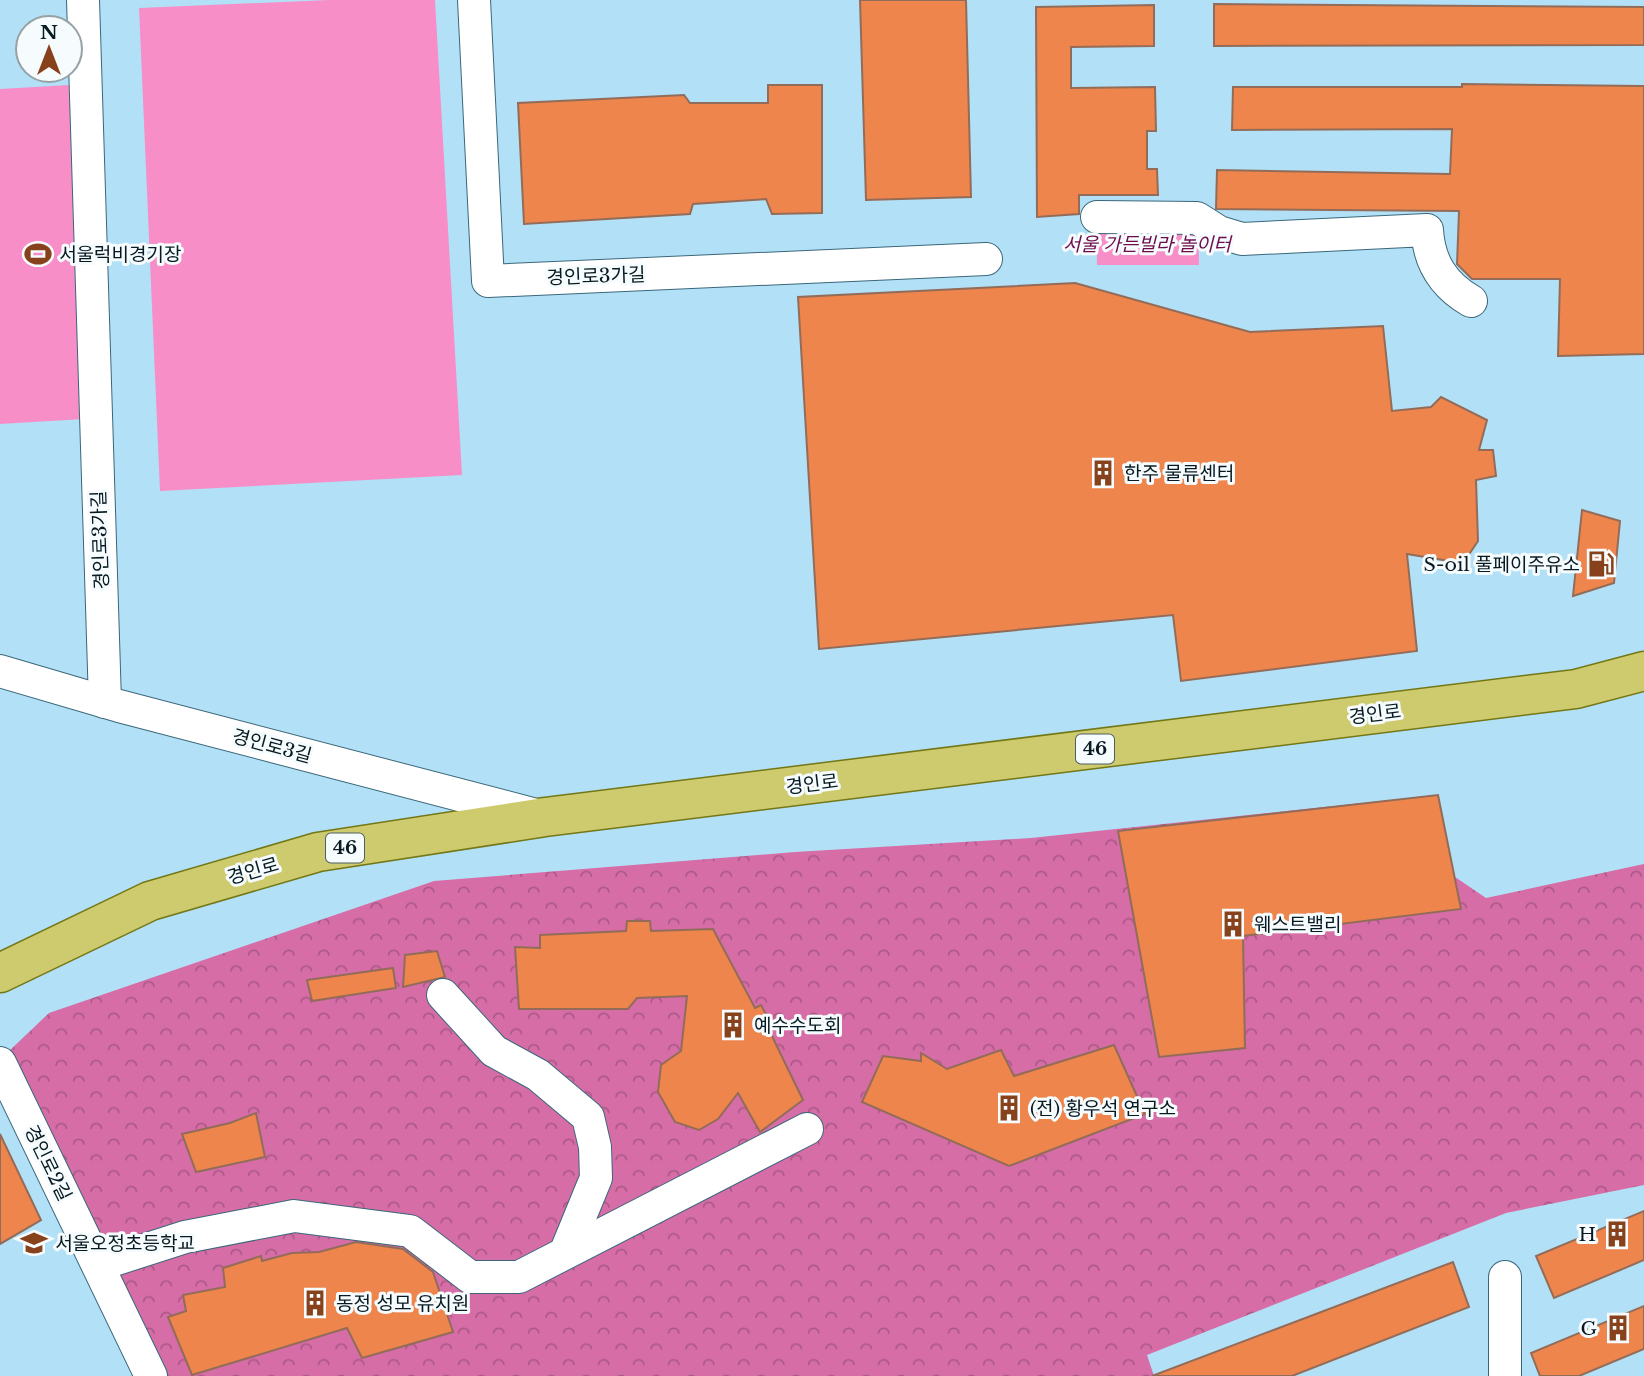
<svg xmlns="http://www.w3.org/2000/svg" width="1644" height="1376" viewBox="0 0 1644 1376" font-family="'Libre Baskerville','Noto Sans KR',serif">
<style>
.forest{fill:url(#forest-crowns)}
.park{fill:#f88ec8}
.building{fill:#ee854c;stroke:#936c59;stroke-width:2}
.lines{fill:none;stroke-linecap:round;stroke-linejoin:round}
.minor-casing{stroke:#3b677a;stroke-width:34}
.major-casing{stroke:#747715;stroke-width:41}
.minor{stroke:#fff;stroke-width:32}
.major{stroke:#cecb6f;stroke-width:38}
.labels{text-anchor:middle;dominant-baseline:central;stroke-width:6;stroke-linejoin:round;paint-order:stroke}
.shield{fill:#f6fbfd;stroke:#4f5e63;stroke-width:2}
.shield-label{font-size:18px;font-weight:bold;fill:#071a21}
.park-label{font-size:19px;font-style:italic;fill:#6d0b4b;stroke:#f6fbfd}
.poi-label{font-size:19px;fill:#071a21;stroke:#f6fbfd;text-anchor:start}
.street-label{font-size:19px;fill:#071a21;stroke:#f6fbfd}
</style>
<defs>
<pattern id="forest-crowns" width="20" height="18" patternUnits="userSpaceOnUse" patternTransform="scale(1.75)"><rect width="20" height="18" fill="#d66da7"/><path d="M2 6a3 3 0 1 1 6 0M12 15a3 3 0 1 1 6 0" fill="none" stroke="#ac5988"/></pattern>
</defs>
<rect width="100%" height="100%" fill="#b2e1f7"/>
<path class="forest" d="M1438 795 1455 877 1486 898 1644 864V1185L1506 1213 1147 1355 1154 1376H167L8 1052 49 1013 434 881 795 852 1031 838Z"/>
<g class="park">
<path d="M329 0H435L462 475 160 491 139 8Z"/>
<path d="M69 85 84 419 0 424V89Z"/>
<path d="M1198 223 1199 265H1097L1096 224Z"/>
</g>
<g class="building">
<path d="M860 0H966L971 197 866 200Z"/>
<path d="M1214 4 1644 7V45L1214 46Z"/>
<path d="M1154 5V46L1071 47V88L1155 87 1156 131H1147V169H1157L1158 195H1079V214L1037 217 1036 7Z"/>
<path d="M1462 84 1644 86V354L1558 356 1560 279H1472L1457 264 1459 211 1216 209 1217 170 1450 174 1452 129 1232 130 1233 87H1462Z"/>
<path d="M768 85H822V213L772 214 766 199 693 204 690 214 524 224 518 103 684 95 690 103H768Z"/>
<path d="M1075 283 1250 332 1383 326 1392 411 1431 407 1441 397 1487 420 1479 450H1493L1496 476 1476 480 1478 541 1468 556 1455 562 1407 554 1417 651 1181 681 1173 615 819 649 798 297Z"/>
<path d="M1582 510 1620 521 1614 583 1573 596Z"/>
<path d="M1438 795 1461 909 1243 936 1245 1048 1159 1057 1118 831Z"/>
<path d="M627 921H650L651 931 713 929 755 1008 761 1005 770 1022 768 1028 803 1100 760 1132 738 1093 718 1119 699 1130 675 1122 658 1092 661 1065 681 1051 687 996 637 998 628 1009H519L515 947 540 948V935L626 931Z"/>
<path d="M437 951 445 977 403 987 405 955Z"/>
<path d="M393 968 396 988 312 1001 307 980Z"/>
<path d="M1114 1045 1145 1114 1009 1166 862 1102 883 1056 921 1061V1053L947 1069 1001 1050 1014 1076Z"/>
<path d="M256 1113 265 1157 196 1172 182 1134 230 1123Z"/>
<path d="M0 1134 41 1220 0 1244Z"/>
<path d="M1644 1211V1260L1554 1298 1536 1256Z"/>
<path d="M356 1242 403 1249 433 1272 453 1332 362 1358 347 1328 192 1375 168 1317 186 1311 183 1295 225 1287 223 1268 261 1256 262 1261 292 1253 319 1252Z"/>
<path d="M1453 1262 1469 1307 1292 1376H1152Z"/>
<path d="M1644 1306V1349L1579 1376H1540L1531 1353Z"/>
</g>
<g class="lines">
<g class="minor-casing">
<g id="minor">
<path d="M83 0 105 702"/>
<path d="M474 0 488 281 986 259"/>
<path d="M1097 217 1197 218 1219 232 1242 239 1427 230C1429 262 1443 285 1471 301"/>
<path d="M0 671 119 706 540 816"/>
<path d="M443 995 494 1051 538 1075 588 1117 595 1147 596 1178 566 1251"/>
<path d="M0 1063 151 1376"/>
<path d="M98 1265 185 1237 294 1216 410 1231 470 1277H519L807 1129"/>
<path d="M1505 1277V1376"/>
</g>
</g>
<g class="major-casing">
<path id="major" d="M0 973 150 901 318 852 545 817 1576 689 1644 671"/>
</g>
<use href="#minor" class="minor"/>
<use href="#major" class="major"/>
</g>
<defs>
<g id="stadium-bare" transform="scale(2.1)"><path d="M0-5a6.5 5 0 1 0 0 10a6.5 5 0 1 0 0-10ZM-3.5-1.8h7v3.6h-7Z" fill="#88421b" stroke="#f6fbfd" stroke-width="2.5" paint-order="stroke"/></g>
<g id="building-bare" transform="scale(2.1)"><path d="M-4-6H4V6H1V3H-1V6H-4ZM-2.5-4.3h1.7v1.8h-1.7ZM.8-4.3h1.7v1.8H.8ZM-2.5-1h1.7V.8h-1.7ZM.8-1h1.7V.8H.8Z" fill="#88421b" stroke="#f6fbfd" stroke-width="2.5" paint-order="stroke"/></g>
<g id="fuel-bare" transform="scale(2.1)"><path d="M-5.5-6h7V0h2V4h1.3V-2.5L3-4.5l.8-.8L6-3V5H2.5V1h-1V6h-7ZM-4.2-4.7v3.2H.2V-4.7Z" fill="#88421b" stroke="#f6fbfd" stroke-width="2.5" paint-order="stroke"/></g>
<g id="school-bare" transform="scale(2.1)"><path d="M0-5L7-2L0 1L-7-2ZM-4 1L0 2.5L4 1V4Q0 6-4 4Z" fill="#88421b" stroke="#f6fbfd" stroke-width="2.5" paint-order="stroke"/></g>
</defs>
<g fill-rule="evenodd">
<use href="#stadium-bare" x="38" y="254"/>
<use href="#building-bare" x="1103" y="473"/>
<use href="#fuel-bare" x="1601" y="564"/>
<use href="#building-bare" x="1233" y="924"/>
<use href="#building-bare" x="733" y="1025"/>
<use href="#building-bare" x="1009" y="1108"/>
<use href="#building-bare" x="1617" y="1234"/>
<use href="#school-bare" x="34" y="1243"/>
<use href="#building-bare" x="315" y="1303"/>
<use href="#building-bare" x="1618" y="1328"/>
</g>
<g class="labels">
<g class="shield">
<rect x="1076" y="734.5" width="38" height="29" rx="5"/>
<rect x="326" y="833.5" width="38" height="29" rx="5"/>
</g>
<g class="shield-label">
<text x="1095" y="749">46</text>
<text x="345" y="848">46</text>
</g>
<g class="park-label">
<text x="1147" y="244">서울 가든빌라 놀이터</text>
</g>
<g class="poi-label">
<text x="59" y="254">서울럭비경기장</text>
<text x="1124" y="473">한주 물류센터</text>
<text x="1580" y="564" text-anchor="end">S-oil 풀페이주유소</text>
<text x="1254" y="924">웨스트밸리</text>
<text x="754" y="1025">예수수도회</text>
<text x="1030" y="1108">(전) 황우석 연구소</text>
<text x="1596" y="1234" text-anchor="end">H</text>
<text x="55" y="1243">서울오정초등학교</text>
<text x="336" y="1303">동정 성모 유치원</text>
<text x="1597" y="1328" text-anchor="end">G</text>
</g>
<g class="street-label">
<text transform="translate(596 276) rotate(-2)">경인로3가길</text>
<text transform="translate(100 540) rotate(-92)">경인로3가길</text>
<text transform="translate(1375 714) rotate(-7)">경인로</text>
<text transform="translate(272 746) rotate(15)">경인로3길</text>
<text transform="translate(812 784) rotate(-7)">경인로</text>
<text transform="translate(253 871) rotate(-16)">경인로</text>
<text transform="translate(48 1163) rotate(64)">경인로2길</text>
</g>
</g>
<g transform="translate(49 49)"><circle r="33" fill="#f6fbfd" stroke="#96a1a5" stroke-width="2"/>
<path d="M0-5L12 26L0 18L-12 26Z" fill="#88421b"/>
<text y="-10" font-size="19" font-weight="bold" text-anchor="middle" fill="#071a21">N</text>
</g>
</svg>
